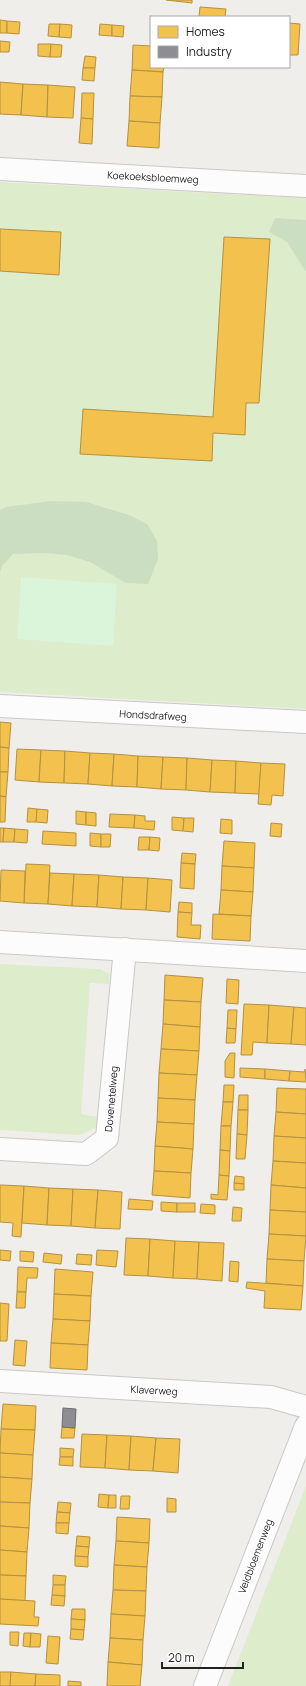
<svg xmlns="http://www.w3.org/2000/svg" width="306" height="1686" viewBox="0 0 306 1686" font-family="Manrope,sans-serif">
<style>
.grass{fill:#ddeccb}
.forest{fill:#cbdec1}
.park{fill:#daf5da}
.homes{fill:#f2c14e;stroke:#b49141}
.industry{fill:#8d8d92;stroke:#6d6d70}
.lines{fill:none;stroke-linecap:round;stroke-linejoin:round}
.street-casing{stroke:#c9c8c7;stroke-width:24}
.street{stroke:#fdfcfc;stroke-width:22}
.labels{text-anchor:middle;dominant-baseline:central;stroke-width:4;stroke-linejoin:round;paint-order:stroke}
.street-label{font-size:10px;fill:#222;stroke:#fff}
</style>
<rect width="100%" height="100%" fill="#f0eeeb"/>
<g class="grass">
<path d="M0 182 306 198V709L0 692Z"/>
<path d="M0 964 100 969 109 974 110 984 90 983 81 1114 99 1117 98 1127 79 1135 0 1130Z"/>
<path d="M306 1486V1686H228Z"/>
</g>
<g class="forest">
<path d="M275 218 306 220V272L287 242 269 232Z"/>
<path d="M51 501 86 502 129 515 147 524 157 541 158 559 148 584 126 583 90 562 67 555 43 553 13 554 2 566 0 572V510L6 507Z"/>
</g>
<path class="park" d="M21 577 117 584 113 646 17 639Z"/>
<g class="homes">
<path d="M166 0H192V3Z"/>
<path d="M200 7 226 9 225 17H199Z"/>
<path d="M0 20 7 21V33H0Z"/>
<path d="M7 21 20 22 19 34 7 33Z"/>
<path d="M289 23 300 24 298 55H289Z"/>
<path d="M49 24H60L59 37 48 36Z"/>
<path d="M60 24 72 25 71 38 59 37Z"/>
<path d="M100 24 112 25V36L99 35Z"/>
<path d="M112 25 124 26 123 37 112 36Z"/>
<path d="M0 41 10 42 9 52H0Z"/>
<path d="M38 44H51L50 57 38 56Z"/>
<path d="M51 44 62 45 61 57H50Z"/>
<path d="M133 45 151 46V67H164L163 72 132 70Z"/>
<path d="M85 56 96 57 95 68H83Z"/>
<path d="M83 68H95L94 81 82 80Z"/>
<path d="M132 70 163 72 162 97 130 96Z"/>
<path d="M0 82 23 84 21 115 0 114Z"/>
<path d="M23 84 48 85 47 117 21 115Z"/>
<path d="M48 85 75 87 73 118 47 117Z"/>
<path d="M82 93H94L93 119 81 118Z"/>
<path d="M130 96 162 97 160 123 129 121Z"/>
<path d="M81 118 93 119 92 144 79 143Z"/>
<path d="M129 121 160 123 159 148 127 146Z"/>
<path d="M0 229 61 232 59 275 0 271Z"/>
<path d="M224 237 270 239 259 403H246L245 435 213 433 212 461 80 454 83 409 213 417Z"/>
<path d="M0 722 11 723 9 748 0 747Z"/>
<path d="M0 747 9 748 8 772H0Z"/>
<path d="M17 749 41 750 39 782 15 780Z"/>
<path d="M41 750 65 751 64 783 39 782Z"/>
<path d="M65 751 90 753 88 784 64 783Z"/>
<path d="M90 753 114 754 112 786 88 784Z"/>
<path d="M114 754 138 756 137 787 112 786Z"/>
<path d="M138 756 163 757 161 789 137 787Z"/>
<path d="M163 757 187 758 186 790 161 789Z"/>
<path d="M187 758 212 760 210 792 186 790Z"/>
<path d="M212 760 236 761 235 793 210 792Z"/>
<path d="M236 761 261 763 259 794 235 793Z"/>
<path d="M261 763 285 764 283 796 272 795 271 805 258 804Z"/>
<path d="M0 772H8L6 797 0 796Z"/>
<path d="M0 796 6 797 5 822H0Z"/>
<path d="M28 808 37 809 36 822H27Z"/>
<path d="M37 809 48 810 47 823 36 822Z"/>
<path d="M76 811 86 812V825L76 824Z"/>
<path d="M86 812 96 813V826L86 825Z"/>
<path d="M110 814 135 815 134 828 109 827Z"/>
<path d="M135 815 145 816V821H155L154 830 134 828Z"/>
<path d="M172 817 184 818 183 831 172 830Z"/>
<path d="M184 818H194L193 832 183 831Z"/>
<path d="M221 819 232 820V834L220 833Z"/>
<path d="M271 823 282 824 281 837 270 836Z"/>
<path d="M0 828H4L3 842H0Z"/>
<path d="M4 828 15 829 14 842H3Z"/>
<path d="M15 829 28 830 27 843 14 842Z"/>
<path d="M43 831 76 833V846L42 844Z"/>
<path d="M90 833 101 834V847L90 846Z"/>
<path d="M101 834H111L110 847H101Z"/>
<path d="M139 837H150L149 850H138Z"/>
<path d="M150 837 160 838 159 851 149 850Z"/>
<path d="M224 841 255 843 254 868 222 866Z"/>
<path d="M182 853 196 854 195 864 181 863Z"/>
<path d="M181 863 195 864 194 889 180 888Z"/>
<path d="M26 864 50 865 48 904 24 903Z"/>
<path d="M222 866 254 868 253 892 221 890Z"/>
<path d="M1 870 25 871 24 903 0 901Z"/>
<path d="M50 873 74 874 72 906 48 904Z"/>
<path d="M74 874 99 875 97 907 72 906Z"/>
<path d="M99 875 123 877 121 909 97 907Z"/>
<path d="M123 877 148 878 146 910 121 909Z"/>
<path d="M148 878 172 880 170 912 146 910Z"/>
<path d="M221 890 253 892 251 916 219 914Z"/>
<path d="M179 902 192 903V913L178 912Z"/>
<path d="M178 912 192 913 191 925H201L200 939 177 937Z"/>
<path d="M213 914 251 916 250 941 212 939Z"/>
<path d="M165 975 203 978 201 1002 164 1000Z"/>
<path d="M227 979 239 980 238 1004 226 1003Z"/>
<path d="M164 1000 201 1002 200 1027 163 1024Z"/>
<path d="M244 1004 269 1005 267 1043 253 1042 252 1055H241Z"/>
<path d="M269 1005 294 1007 291 1044 267 1043Z"/>
<path d="M294 1007 306 1008V1045L291 1044Z"/>
<path d="M228 1010H237L236 1029 227 1028Z"/>
<path d="M163 1024 200 1027 199 1051 161 1049Z"/>
<path d="M227 1028 236 1029 235 1043H226Z"/>
<path d="M161 1049 199 1051 197 1075 159 1073Z"/>
<path d="M230 1053H235L234 1078 225 1077V1061Z"/>
<path d="M240 1068 265 1069V1079L240 1077Z"/>
<path d="M265 1069 290 1071 289 1081 265 1079Z"/>
<path d="M305 1069 306 1082 289 1081 290 1071 305 1072Z"/>
<path d="M159 1073 197 1075 195 1100 158 1098Z"/>
<path d="M224 1085H234L233 1102H223Z"/>
<path d="M277 1088 306 1089V1114L276 1112Z"/>
<path d="M239 1095H248V1110H238Z"/>
<path d="M158 1098 195 1100 194 1124 157 1122Z"/>
<path d="M223 1102H233L231 1126H221Z"/>
<path d="M238 1110H248L247 1135 237 1134Z"/>
<path d="M276 1112 306 1114V1138L274 1136Z"/>
<path d="M157 1122 194 1124 193 1149 155 1146Z"/>
<path d="M221 1126H231L230 1151 220 1150Z"/>
<path d="M237 1134 247 1135 245 1159H236Z"/>
<path d="M274 1136 306 1138V1163L273 1161Z"/>
<path d="M155 1146 193 1149 191 1173 154 1171Z"/>
<path d="M220 1150 230 1151 229 1176 219 1175Z"/>
<path d="M273 1161 306 1163V1188L271 1185Z"/>
<path d="M154 1171 191 1173 190 1198 152 1195Z"/>
<path d="M219 1175 229 1176 227 1200 211 1199V1194L218 1195Z"/>
<path d="M235 1176 244 1177V1184L234 1183Z"/>
<path d="M234 1183 244 1184V1190H234Z"/>
<path d="M0 1185 24 1186 21 1237 12 1236 13 1223 0 1222Z"/>
<path d="M271 1185 306 1188V1212L270 1210Z"/>
<path d="M24 1186 49 1188 47 1225 22 1223Z"/>
<path d="M49 1188 73 1189 71 1226 47 1225Z"/>
<path d="M73 1189 98 1190 95 1228 71 1226Z"/>
<path d="M98 1190 122 1192 120 1229 95 1228Z"/>
<path d="M129 1199 153 1201 152 1210 128 1209Z"/>
<path d="M161 1202 177 1203V1212L161 1211Z"/>
<rect x="177" y="1203" width="18" height="9"/>
<path d="M201 1204 215 1205V1214L200 1213Z"/>
<path d="M233 1207 242 1208 241 1221H232Z"/>
<path d="M270 1210 306 1212V1236L269 1234Z"/>
<path d="M269 1234 306 1236 304 1261 267 1259Z"/>
<path d="M126 1238 150 1239 148 1276 124 1275Z"/>
<path d="M150 1239 175 1241 173 1278 148 1276Z"/>
<path d="M175 1241 199 1242 197 1279 173 1278Z"/>
<path d="M199 1242 224 1243 222 1281 197 1279Z"/>
<path d="M0 1250 11 1251 10 1261 0 1260Z"/>
<path d="M97 1250 118 1251 116 1267 96 1265Z"/>
<path d="M20 1251 34 1252 33 1262 20 1261Z"/>
<path d="M44 1253 62 1255 61 1264 43 1262Z"/>
<path d="M77 1254 92 1255 91 1265 76 1264Z"/>
<path d="M267 1259 304 1261 303 1286 266 1283Z"/>
<path d="M230 1261 239 1262 238 1282 229 1281Z"/>
<path d="M18 1267 38 1268 37 1278H27L26 1292H17Z"/>
<path d="M55 1269 93 1272 91 1296 54 1294Z"/>
<path d="M247 1282 303 1286 301 1310 264 1308 265 1291 246 1288Z"/>
<path d="M17 1292H26L25 1308H16Z"/>
<path d="M54 1294 91 1296 90 1321 53 1319Z"/>
<path d="M0 1303 9 1304 7 1341H0Z"/>
<path d="M53 1319 90 1321 88 1345 51 1343Z"/>
<path d="M15 1340 27 1341 25 1366 13 1365Z"/>
<path d="M51 1343 88 1345 87 1370 50 1368Z"/>
<path d="M3 1404 36 1406 35 1430 1 1429Z"/>
<path d="M62 1427 75 1428 74 1438H61Z"/>
<path d="M1 1429 35 1430 33 1455 0 1453Z"/>
<path d="M82 1434 107 1435 105 1468 80 1467Z"/>
<path d="M107 1435 131 1436 129 1470 105 1468Z"/>
<path d="M131 1436 156 1438 153 1471 129 1470Z"/>
<path d="M156 1438 180 1439 178 1473 153 1471Z"/>
<path d="M60 1448 74 1449 73 1457H60Z"/>
<path d="M0 1453 33 1455 32 1479 0 1477Z"/>
<path d="M60 1457H73V1466L59 1465Z"/>
<path d="M0 1477 32 1479 30 1503 0 1502Z"/>
<path d="M99 1494 109 1495 108 1508 98 1507Z"/>
<path d="M109 1495H116V1508H108Z"/>
<path d="M121 1496H130L129 1509H120Z"/>
<path d="M167 1498 176 1499V1512H167Z"/>
<path d="M0 1502 30 1503 29 1528 0 1526Z"/>
<path d="M58 1502 71 1503 70 1513 57 1512Z"/>
<path d="M57 1512 70 1513 69 1523H56Z"/>
<path d="M117 1517 150 1519 149 1543 116 1541Z"/>
<path d="M56 1523H69L68 1534 56 1533Z"/>
<path d="M0 1526 29 1528 27 1552 0 1550Z"/>
<path d="M77 1536 90 1537 89 1547 76 1546Z"/>
<path d="M116 1541 149 1543 147 1567 114 1565Z"/>
<path d="M76 1546 89 1547 88 1557 75 1556Z"/>
<path d="M0 1550 27 1552 26 1576 0 1575Z"/>
<path d="M75 1556 88 1557V1567L75 1566Z"/>
<path d="M114 1565 147 1567 146 1591 113 1590Z"/>
<path d="M0 1575 26 1576 25 1601 0 1599Z"/>
<path d="M53 1575 66 1576 65 1585H53Z"/>
<path d="M53 1585H65V1596L52 1595Z"/>
<path d="M113 1590 146 1591 145 1616 111 1614Z"/>
<path d="M52 1595 65 1596 64 1606 51 1605Z"/>
<path d="M0 1599 35 1601 34 1617H39L38 1626 0 1624Z"/>
<path d="M72 1609H85V1620L71 1619Z"/>
<path d="M111 1614 145 1616 143 1640 110 1638Z"/>
<path d="M71 1619 85 1620 84 1630 71 1629Z"/>
<path d="M71 1629 84 1630 83 1640 70 1639Z"/>
<path d="M10 1632H19L18 1646 10 1645Z"/>
<path d="M24 1633H31L30 1647 23 1646Z"/>
<path d="M31 1633 41 1634 40 1647H30Z"/>
<path d="M48 1636 60 1637 58 1664 46 1663Z"/>
<path d="M110 1638 143 1640 142 1665 108 1662Z"/>
<path d="M108 1662 142 1665 140 1686H107Z"/>
<path d="M0 1672H11L10 1686H0Z"/>
<path d="M11 1672 36 1674 35 1686H10Z"/>
<path d="M36 1674 60 1675V1686H35Z"/>
<path d="M68 1681 81 1682V1686H68Z"/>
</g>
<path class="industry" d="M63 1408 76 1409 75 1428 62 1427Z"/>
<g class="lines">
<g class="street-casing">
<g id="street">
<path d="M0 169 306 186"/>
<path d="M0 706 306 722"/>
<path d="M0 942 306 961"/>
<path d="M0 1149 86 1154 107 1138 125 949"/>
<path d="M0 1381 271 1397 306 1407"/>
<path d="M205 1686 306 1426"/>
</g>
</g>
<use href="#street" class="street"/>
</g>
<g class="labels">
<g class="street-label">
<text transform="translate(153 177) rotate(3)">Koekoeksbloemweg</text>
<text transform="translate(153 715) rotate(3)">Hondsdrafweg</text>
<text transform="translate(111 1099) rotate(-85)">Dovenetelweg</text>
<text transform="translate(154 1390) rotate(3)">Klaverweg</text>
<text transform="translate(255 1556) rotate(-69)">Veldbloemenweg</text>
</g>
</g>
<rect x="150" y="16" width="140" height="52" fill="#ffffff" stroke="#a7a7a7"/>
<rect x="158" y="26" width="20" height="12" fill="#f2c14e" stroke="#a7a7a7"/>
<text x="186" y="36" font-size="12" fill="#222222">Homes</text>
<rect x="158" y="46" width="20" height="12" fill="#8d8d92" stroke="#a7a7a7"/>
<text x="186" y="56" font-size="12" fill="#222222">Industry</text>
<path d="M162 1662v6h81v-6" fill="none" stroke="#222222" stroke-width="2"/>
<text x="168" y="1662" font-size="12" fill="#222222" stroke="#ffffff" stroke-width="3" paint-order="stroke">20 m</text>
</svg>
